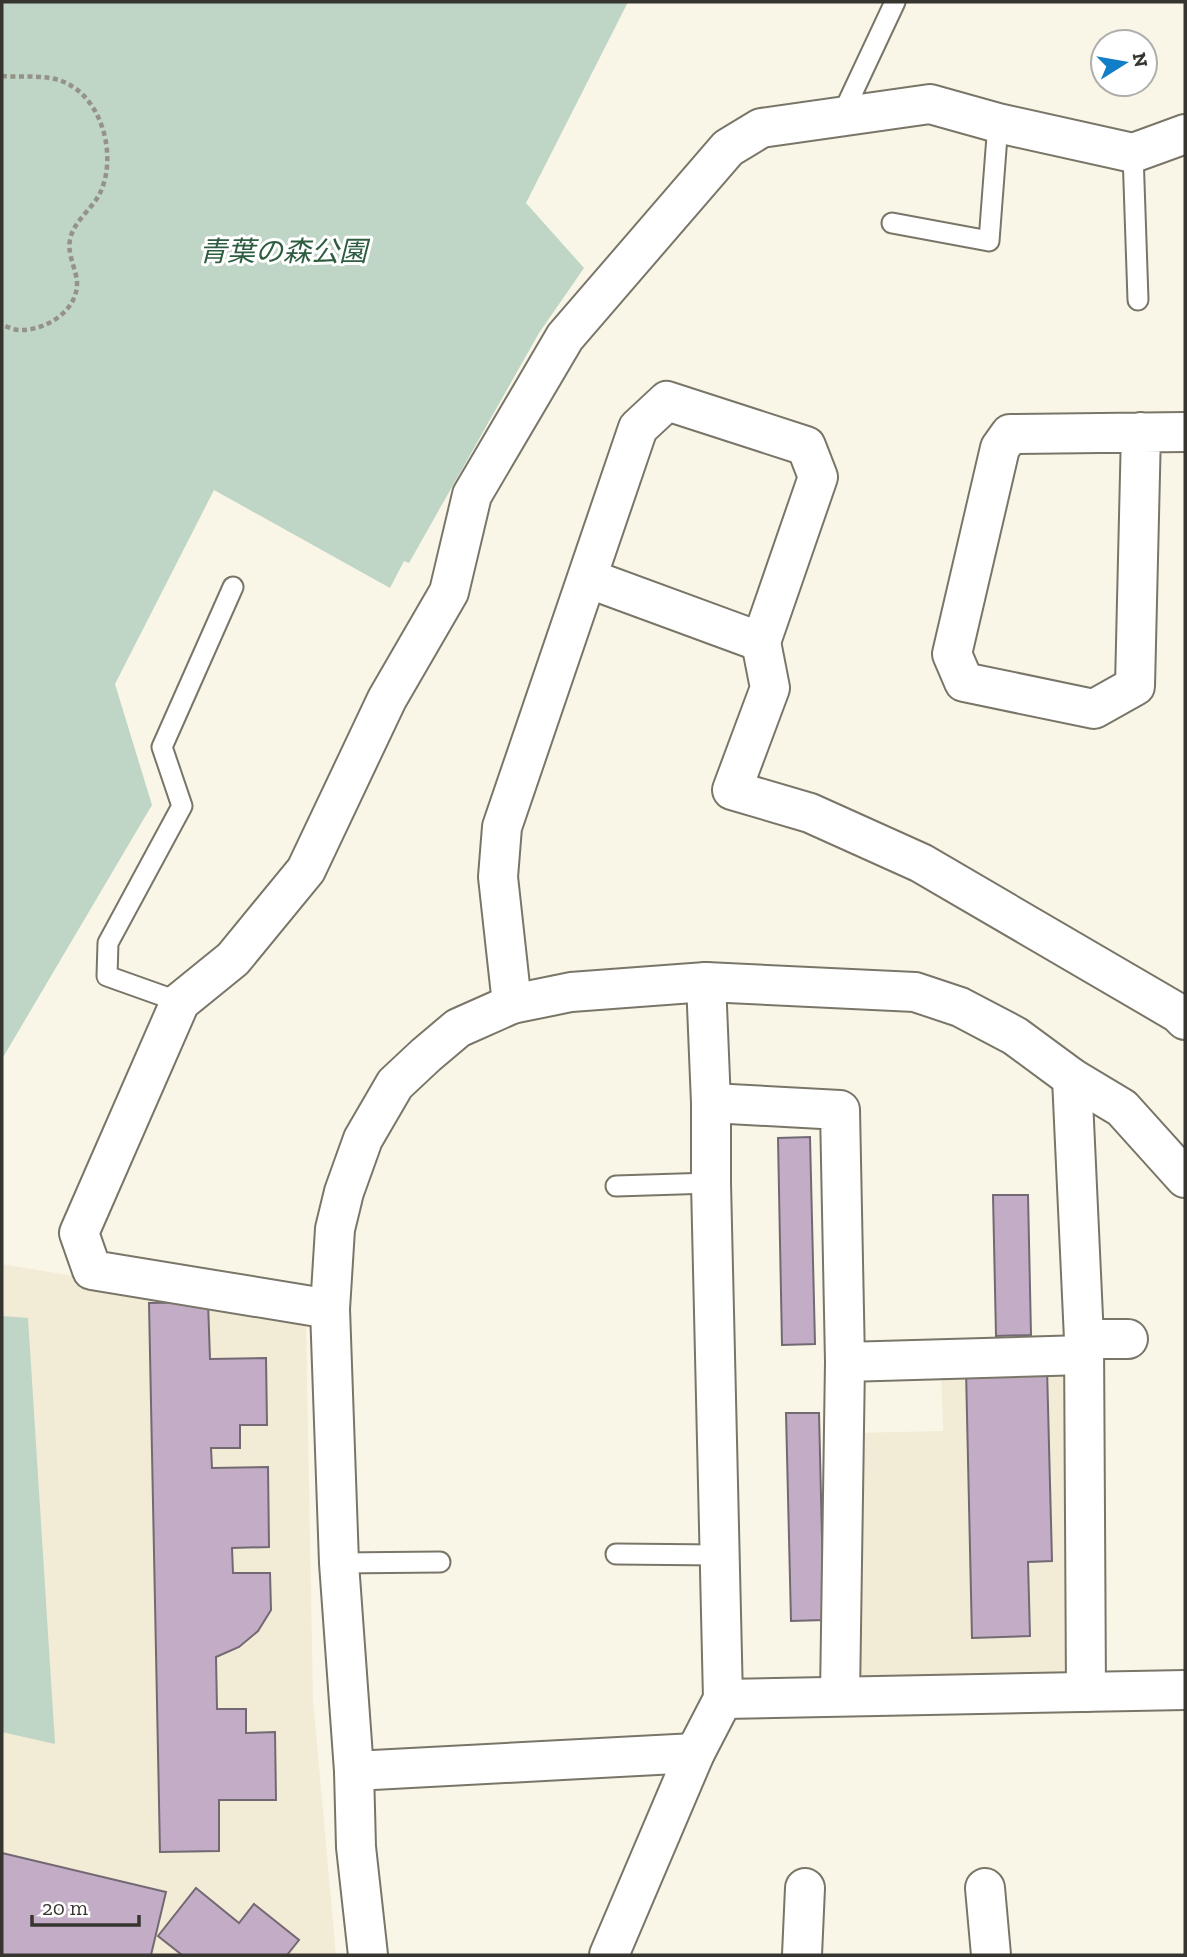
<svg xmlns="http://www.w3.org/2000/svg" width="1187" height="1957" viewBox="0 0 1187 1957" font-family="'Zilla Slab','Noto Sans JP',serif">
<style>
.built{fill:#f2ebd5}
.green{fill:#bfd5c5}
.building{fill:#c3adc6;stroke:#726973;stroke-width:2}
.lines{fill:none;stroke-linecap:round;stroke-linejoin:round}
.service-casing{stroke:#797568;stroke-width:23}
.minor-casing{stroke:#797568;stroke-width:42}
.path{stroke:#959288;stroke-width:4.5;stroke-dasharray:5 3.5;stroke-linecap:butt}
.service{stroke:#fff;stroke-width:19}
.minor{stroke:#fff;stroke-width:38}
.labels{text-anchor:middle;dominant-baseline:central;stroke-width:6;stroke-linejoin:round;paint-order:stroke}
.park-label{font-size:28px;font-style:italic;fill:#2d5c3f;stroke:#fff}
</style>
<rect width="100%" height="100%" fill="#faf6e7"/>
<g class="built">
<path d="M2 1264 97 1280 306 1323 313 1700 336 1955H2Z"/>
<path d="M1063 1364 1070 1666 1050 1683 857 1688 850 1433 943 1431 941 1365Z"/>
</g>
<g class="green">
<path d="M2 2H628L526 203 584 268 539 333 409 563 404 561 390 588 214 490 115 684 152 805 2 1059Z"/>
<path d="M2 1316 28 1318 55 1744 2 1732Z"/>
</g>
<g class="building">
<path d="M810 1137 815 1344 782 1345 778 1138Z"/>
<path d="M993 1195H1028L1031 1335 996 1336Z"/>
<path d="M208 1302 210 1359 266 1358 267 1425H240V1448H211L212 1468 268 1467 269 1547 232 1548 233 1573H270L271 1610 258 1631 239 1647 216 1657 217 1709H246V1733L275 1732 276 1800H219V1851L160 1852 149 1303Z"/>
<path d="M1047 1368 1052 1561 1028 1562 1030 1636 972 1638 966 1370Z"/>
<path d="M786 1413H819L824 1620 791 1621Z"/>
<path d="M2 1853 166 1892 151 1955H2Z"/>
<path d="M196 1888 239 1923 254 1904 299 1940 287 1955H182L158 1936Z"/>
</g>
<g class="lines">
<g class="service-casing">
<g id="service">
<path d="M842 115 895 2"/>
<path d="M1133 153 1138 300"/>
<path d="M892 223 989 241 998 123"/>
<path d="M180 1002 107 976 108 943 182 806 162 747 233 587"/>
<path d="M616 1186 711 1183"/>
<path d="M616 1554 719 1555"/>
<path d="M339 1563 440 1562"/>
</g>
</g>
<g class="minor-casing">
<g id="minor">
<path d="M1141 432 1135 686 1094 709 964 682 952 654 1000 448 1010 434 1185 432"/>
<path d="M761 642 770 688 732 790 810 813 921 863 1178 1013 1185 1020"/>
<path d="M512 1004 498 877 502 827 638 428 667 401 806 446 818 477 761 642 587 578"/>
<path d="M1072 1078 1084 1339H1128"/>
<path d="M711 1103 840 1110 845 1362 840 1696"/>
<path d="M330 1309 92 1270 79 1233 180 1002 233 959 306 870 387 699 449 592 472 495 565 337 728 148 761 128 930 104 998 123 1133 153 1185 134"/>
<path d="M1084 1339 1086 1692"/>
<path d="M845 1362 1084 1355"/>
<path d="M723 1699 1185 1690"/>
<path d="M354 1771 695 1753"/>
<path d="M985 1888 991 1955"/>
<path d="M368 1955 356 1847 354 1771 339 1563 330 1309 335 1229 344 1192 363 1139 395 1084 426 1055 458 1028 512 1004 571 992 706 982 915 992 960 1007 1015 1036 1072 1078 1122 1108 1185 1178"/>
<path d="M609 1955 695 1753 723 1699 711 1183V1103L706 982"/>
<path d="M802 1955 805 1888"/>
</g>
</g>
<path class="path" d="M2 76C24 78 50 73 70 85 105 105 117 161 99 195 91 210 73 222 70 240 67 253 76 269 77 282 78 310 48 329 23 330 16 331 8 327 2 325"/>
<use href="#service" class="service"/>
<use href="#minor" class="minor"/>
</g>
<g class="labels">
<g class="park-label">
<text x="283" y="251">青葉の森公園</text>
</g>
</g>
<rect width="1187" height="1957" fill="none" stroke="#373530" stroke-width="7"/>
<g transform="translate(1124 63) rotate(79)"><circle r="33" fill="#ffffff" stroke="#afaeac" stroke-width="2"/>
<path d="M0-5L12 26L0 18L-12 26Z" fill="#137ec8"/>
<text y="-10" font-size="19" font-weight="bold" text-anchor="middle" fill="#373530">N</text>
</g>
<path d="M32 1915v10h107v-10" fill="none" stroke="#373530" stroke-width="3.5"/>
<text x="42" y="1915" font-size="21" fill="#373530" stroke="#ffffff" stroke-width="5" paint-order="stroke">20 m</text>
</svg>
